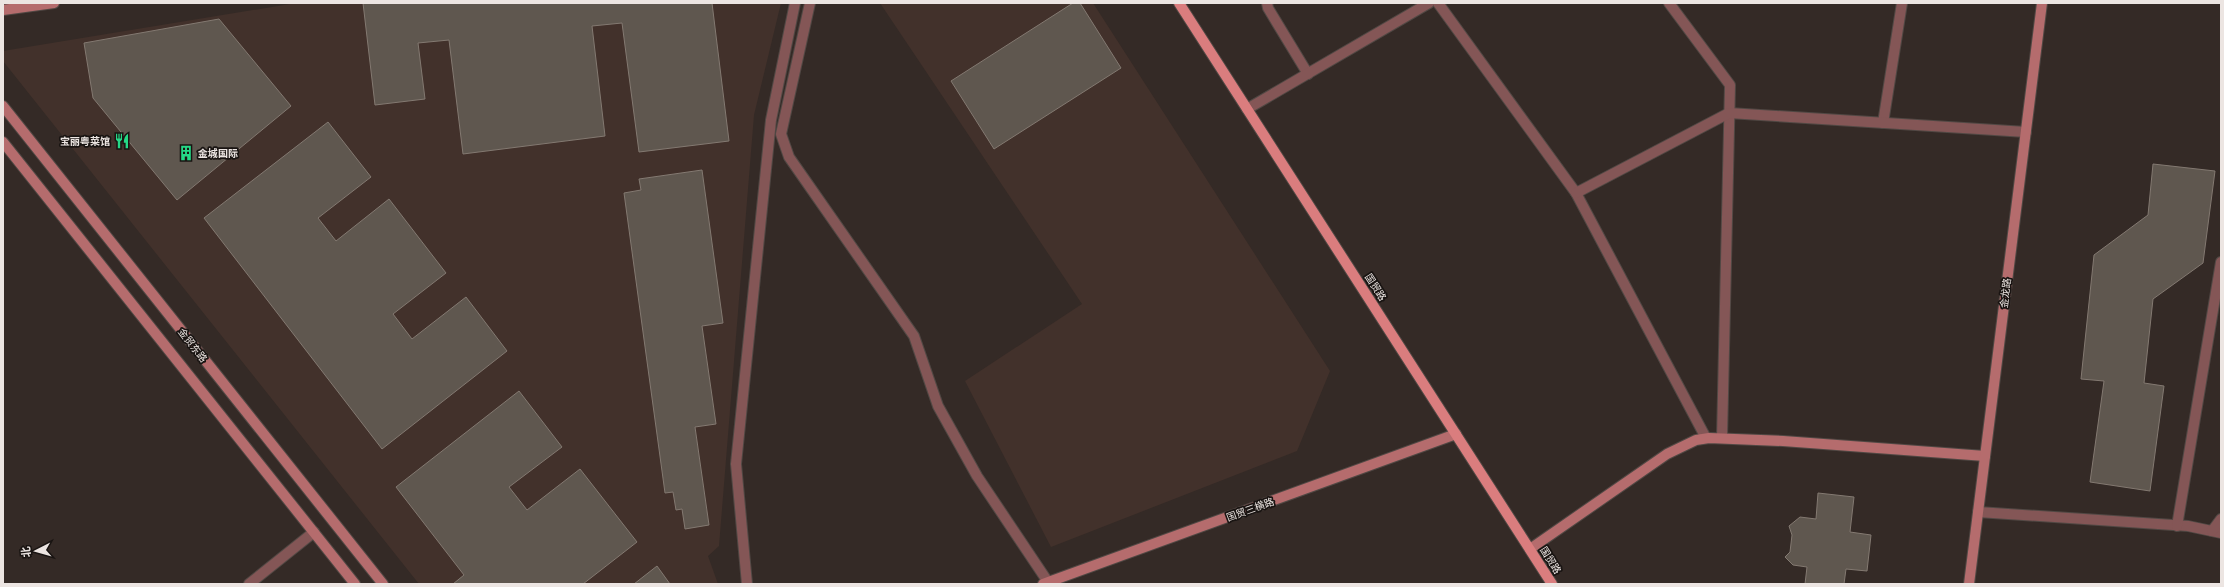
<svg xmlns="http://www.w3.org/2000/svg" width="2224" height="587" viewBox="0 0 2224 587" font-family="Commissioner,'Noto Sans SC',sans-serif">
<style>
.built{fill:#42312b}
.building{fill:#5f574f;stroke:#837971}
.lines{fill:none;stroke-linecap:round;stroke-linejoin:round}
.street-casing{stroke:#514844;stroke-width:12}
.secondary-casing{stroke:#514844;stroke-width:12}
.primary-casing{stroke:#514844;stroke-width:12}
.street{stroke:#845656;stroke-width:10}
.secondary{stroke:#b56c6d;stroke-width:10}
.primary{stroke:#da7d7e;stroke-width:10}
.labels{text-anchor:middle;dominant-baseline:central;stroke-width:3.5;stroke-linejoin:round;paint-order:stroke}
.poi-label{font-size:10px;font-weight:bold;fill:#ece5e2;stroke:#191412;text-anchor:end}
.street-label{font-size:10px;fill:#ece5e2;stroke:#191412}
</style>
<rect width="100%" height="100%" fill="#342a26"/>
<g class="built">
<path d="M296 3H781L754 115 719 546 708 556 718 584H419L3 61V51Z"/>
<path d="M880 3H1093L1330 371 1297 451 1051 547 965 381 1082 304Z"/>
</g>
<g class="building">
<path d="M363 3H712L729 141 639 152 622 23 592 26 605 136 463 154 449 40 418 43 425 99 375 105Z"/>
<path d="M1073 3H1080L1121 68 994 149 951 81Z"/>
<path d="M219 19 291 106 177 200 93 98 84 43Z"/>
<path d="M328 122 371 177 318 218 336 241 389 199 446 273 393 314 412 339 466 297 507 351 382 449 204 218Z"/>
<path d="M2153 164 2215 171 2203 263 2153 299 2144 383 2164 386 2150 491 2090 482 2104 381 2081 379 2094 255 2148 215Z"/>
<path d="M702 170 723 323 702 326 716 424 695 427 709 525 685 529 682 509 676 510 673 492 665 493 624 193 641 190 639 179Z"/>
<path d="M519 391 562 447 509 487 527 510 580 469 637 542 583 584H453L464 575 396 487Z"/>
<path d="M1818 493 1854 497 1850 532 1871 535 1867 571 1846 569 1844 584H1805L1807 567 1793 565 1785 557 1790 552 1792 535 1789 526 1800 517 1816 519Z"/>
<path d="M657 566 670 584H634Z"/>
</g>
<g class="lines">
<g class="street-casing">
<g id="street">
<path d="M810 3 781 134 789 157 914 336 938 406 977 476 1048 582"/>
<path d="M1267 3 1268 8 1308 74"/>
<path d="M1438 3 1576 193 1706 438"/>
<path d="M1669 3 1730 85 1722 438"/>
<path d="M1247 109 1429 3"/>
<path d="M1883 123 1902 3"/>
<path d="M1576 193 1729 113 2026 132"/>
<path d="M1978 512 2188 526 2221 533"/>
<path d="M2177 526 2221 262"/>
<path d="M2212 531 2221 519"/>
<path d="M249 584 314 532"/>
<path d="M747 584 736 464 771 120 795 3"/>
</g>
</g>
<g class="secondary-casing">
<g id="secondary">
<path d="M3 10 54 3"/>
<path d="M3 106 383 584"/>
<path d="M3 142 355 584"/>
<path d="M1530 549 1667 454 1696 440 1709 438 1783 441 1985 456"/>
<path d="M1043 584 1456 434"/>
<path d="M1969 584 2042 3"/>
</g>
</g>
<g class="primary-casing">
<path id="primary" d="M1179 3 1552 584"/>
</g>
<use href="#street" class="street"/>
<use href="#secondary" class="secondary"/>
<use href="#primary" class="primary"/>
</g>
<defs>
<g id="restaurant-bare" transform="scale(1.2)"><path d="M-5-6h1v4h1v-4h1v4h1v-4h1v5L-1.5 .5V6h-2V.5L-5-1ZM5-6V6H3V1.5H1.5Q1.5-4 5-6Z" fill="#25d886" stroke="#191412" stroke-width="2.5" paint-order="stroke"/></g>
<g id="building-bare" transform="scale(1.2)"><path d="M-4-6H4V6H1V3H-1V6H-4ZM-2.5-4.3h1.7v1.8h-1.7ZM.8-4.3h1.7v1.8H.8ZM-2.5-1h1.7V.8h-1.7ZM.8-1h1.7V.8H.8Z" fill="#25d886" stroke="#191412" stroke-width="2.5" paint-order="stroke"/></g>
</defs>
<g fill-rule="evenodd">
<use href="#restaurant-bare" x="122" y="141"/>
<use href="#building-bare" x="186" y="153"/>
</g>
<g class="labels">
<g class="poi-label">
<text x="110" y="141">宝丽粤菜馆</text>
<text x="198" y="153" text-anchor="start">金城国际</text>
</g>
<g class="street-label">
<text transform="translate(1376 287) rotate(57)">国贸路</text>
<text transform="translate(2005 293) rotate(-83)">金龙路</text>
<text transform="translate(193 345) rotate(52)">金贸东路</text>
<text transform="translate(1250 509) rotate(-20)">国贸三横路</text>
<text transform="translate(1551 560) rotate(58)">国贸路</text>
</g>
</g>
<rect width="2224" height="587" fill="none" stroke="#ece5e2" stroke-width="8"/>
<g transform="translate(36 551) rotate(264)" stroke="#191412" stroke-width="3" paint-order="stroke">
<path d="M0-3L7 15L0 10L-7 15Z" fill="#ece5e2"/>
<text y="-6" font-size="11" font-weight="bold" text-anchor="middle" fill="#ece5e2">北</text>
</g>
</svg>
